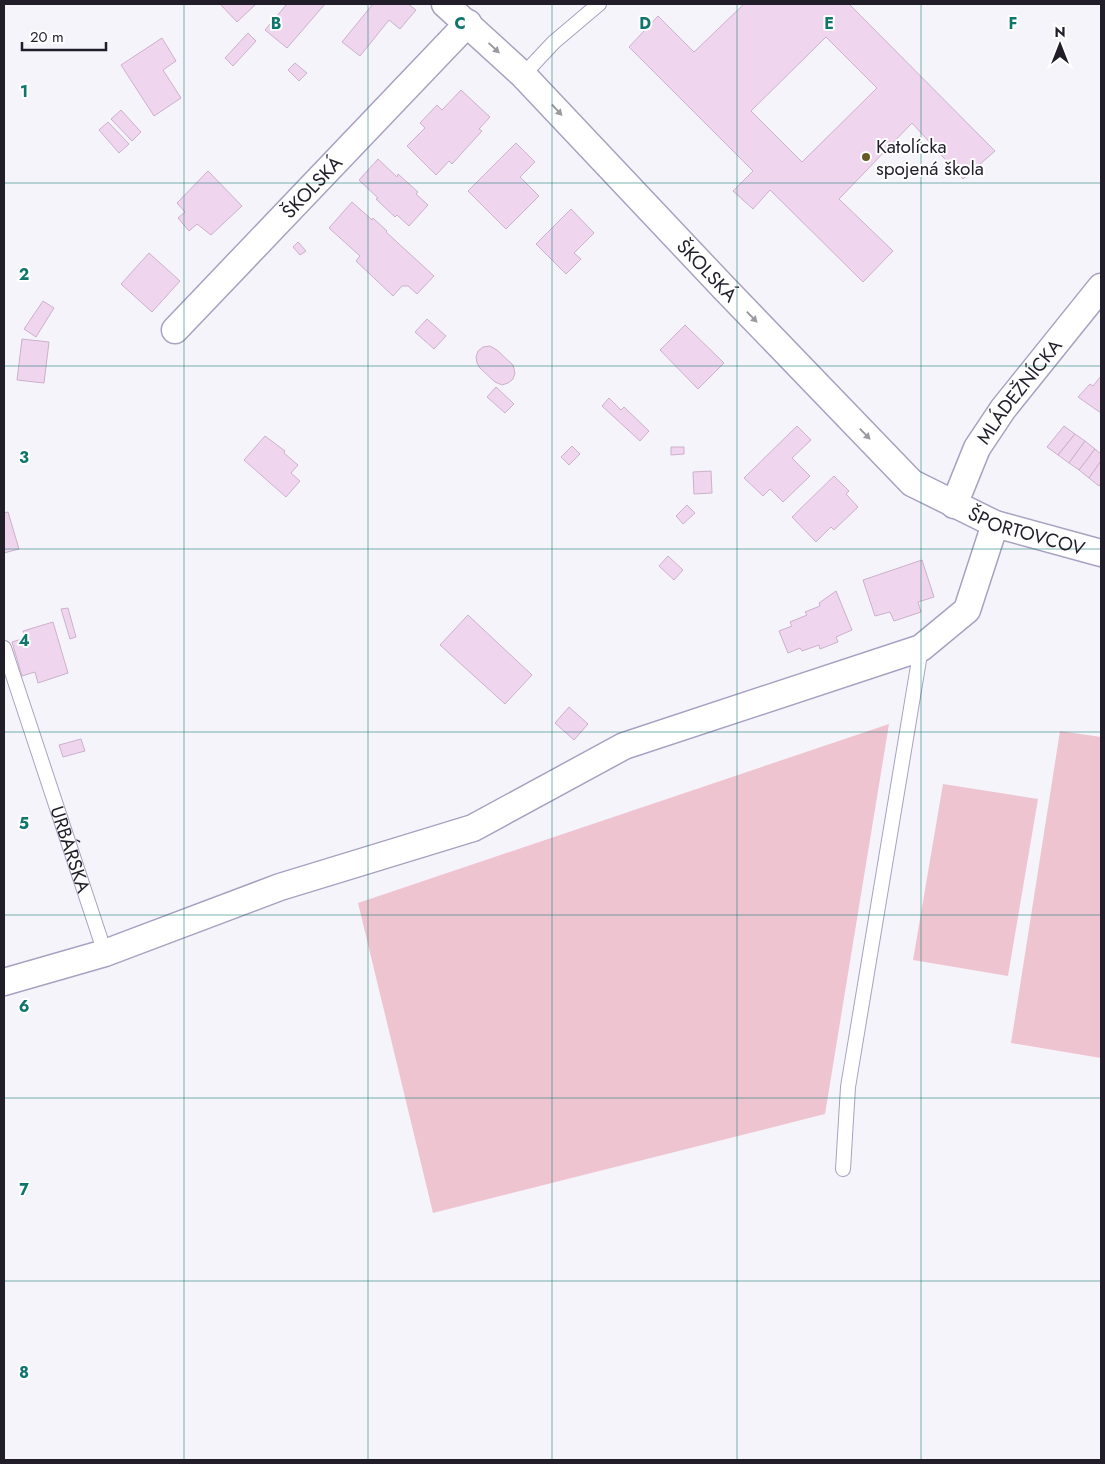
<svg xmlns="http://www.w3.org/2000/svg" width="1105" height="1464" viewBox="0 0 1105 1464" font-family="Jost,sans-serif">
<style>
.green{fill:#efc4d1}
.building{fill:#f0d5ef;stroke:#cbb1ca;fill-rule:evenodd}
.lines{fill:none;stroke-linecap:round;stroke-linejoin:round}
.lane-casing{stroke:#a8a1c1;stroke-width:16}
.street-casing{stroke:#a8a1c1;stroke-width:29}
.lane{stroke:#fff;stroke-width:14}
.street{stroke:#fff;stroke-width:26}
.oneway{fill:#9b9a9f}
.grid{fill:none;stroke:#0f766e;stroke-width:1;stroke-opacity:0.55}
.poi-dot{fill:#665926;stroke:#fff;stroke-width:2}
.labels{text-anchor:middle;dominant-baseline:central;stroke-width:4;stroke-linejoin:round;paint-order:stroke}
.poi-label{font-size:19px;fill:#211e2a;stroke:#fff;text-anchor:start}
.street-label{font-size:19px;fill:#211e2a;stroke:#fff}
.grid-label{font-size:16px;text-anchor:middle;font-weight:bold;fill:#0f766e;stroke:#fff;stroke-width:4;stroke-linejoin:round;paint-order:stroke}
</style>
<rect width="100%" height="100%" fill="#f6f4fb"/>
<g class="green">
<path d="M889 724 825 1114 433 1213 358 903Z"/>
<path d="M1060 731 1101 737V1058L1011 1043Z"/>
<path d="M943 784 1038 799 1008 976 913 960Z"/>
</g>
<g class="building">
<path d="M220 4H254L255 5 237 22Z"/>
<path d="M287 4H325L287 48 265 30Z"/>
<path d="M373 4H408L416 10 400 29 389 20 360 56 342 42Z"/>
<path d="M744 4H849L995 151 963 179 912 123 839 199 893 251 863 282 770 190 753 209 733 191 753 171 629 47 658 16 694 52ZM826 37 877 88 802 162 751 111Z"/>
<path d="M248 33 256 41 233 66 225 58Z"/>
<path d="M162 38 176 61 163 70 181 98 154 116 121 65Z"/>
<path d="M295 63 307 73 299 81 288 70Z"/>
<path d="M461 90 490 117 479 129 482 131 452 164 449 161 436 175 407 146 425 128 420 123 437 105 442 110Z"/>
<path d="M121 110 141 132 132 141 111 119Z"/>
<path d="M108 122 129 144 119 153 99 130Z"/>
<path d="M516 143 535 162 520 177 539 196 506 229 468 191Z"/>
<path d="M378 159 397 177 398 174 418 192 416 194 428 205 409 226 397 215 395 217 376 199 378 198 359 180Z"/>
<path d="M208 171 242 206 211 235 197 224 189 231 178 218 185 212 177 203Z"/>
<path d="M352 202 372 220 373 218 387 231 386 232 434 276 417 294 408 286H402L393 296 356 261 360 256 329 228Z"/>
<path d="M571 209 594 233 574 253 581 259 566 274 536 244Z"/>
<path d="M298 242 306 251 300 255 293 247Z"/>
<path d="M149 253 180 281 152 312 121 284Z"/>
<path d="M43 301 54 308 36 337 24 329Z"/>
<path d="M427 319 446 336 434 349 415 332Z"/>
<path d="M685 325 724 363 698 389 660 350Z"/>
<path d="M22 339 49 342 44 383 17 380Z"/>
<path d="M490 346 497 350 513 365 515 373 513 379 508 383 502 385 495 382 480 368 477 363 476 357 478 351 483 347Z"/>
<path d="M1101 376V413L1078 397 1090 384 1093 386Z"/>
<path d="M496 387 514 404 505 413 487 397Z"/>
<path d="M609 398 621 410 624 407 649 431 640 441 602 406Z"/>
<path d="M797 426 811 440 792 458 810 476 783 502 770 489 763 496 744 478Z"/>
<path d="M1064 426 1075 434 1058 455 1047 447Z"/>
<path d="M1075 434 1085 441 1069 463 1058 455Z"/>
<path d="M265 436 285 451 284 453 298 465 291 473 300 481 286 497 244 460Z"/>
<path d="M1085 441 1095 449 1079 470 1069 463Z"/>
<path d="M572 446 580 454 569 465 561 457Z"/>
<path d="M671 447H684V454L671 455Z"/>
<path d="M1095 449 1101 454V461L1089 478 1079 470Z"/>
<path d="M1101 461V483L1099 486 1089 478Z"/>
<path d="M711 471 712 493 694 494 693 472Z"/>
<path d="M834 476 849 491 846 494 858 507 834 530 831 527 816 542 792 517Z"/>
<path d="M687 505 695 513 683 524 676 516Z"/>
<path d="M8 512 19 549 4 553V513Z"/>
<path d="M668 556 683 570 674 580 659 566Z"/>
<path d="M922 560 934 597 918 602 921 612 894 621 890 612 875 616 863 580Z"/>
<path d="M836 591 852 630 836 637 838 642 820 649 819 645 802 651 800 648 788 653 779 631 792 626 790 622 807 615 805 612 820 606 819 603Z"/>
<path d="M68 608 76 637 70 639 61 609Z"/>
<path d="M468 615 532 675 505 704 440 645Z"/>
<path d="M53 622 68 673 38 683 35 672 22 676 12 642 25 638 23 631Z"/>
<path d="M569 707 588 724 574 740 555 723Z"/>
<path d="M81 739 85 751 63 757 59 745Z"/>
</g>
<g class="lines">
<g class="lane-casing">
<g id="lane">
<path d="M523 75 554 42 599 4"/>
<path id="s1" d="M4 648 105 953"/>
<path d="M843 1169 848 1087 921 648"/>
</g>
</g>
<g class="street-casing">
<g id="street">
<path id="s2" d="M445 4 523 75 725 289 912 483 995 524 1101 553"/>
<path id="s3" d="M175 330 468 23"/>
<path id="s4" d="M954 505 977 448 1003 409 1101 287"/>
<path d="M4 982 105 953 280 887 473 828 624 746 921 648 967 610 995 524"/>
</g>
</g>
<use href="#lane" class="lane"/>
<use href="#street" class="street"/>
</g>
<defs><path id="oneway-solid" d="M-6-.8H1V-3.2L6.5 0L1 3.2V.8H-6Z" transform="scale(1.25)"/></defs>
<g class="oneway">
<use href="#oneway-solid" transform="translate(494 48) rotate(43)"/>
<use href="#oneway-solid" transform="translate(557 110) rotate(47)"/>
<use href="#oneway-solid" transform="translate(752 317) rotate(46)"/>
<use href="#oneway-solid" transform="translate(865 434) rotate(46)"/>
</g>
<path class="grid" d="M184 4V1460M368 4V1460M552 4V1460M737 4V1460M921 4V1460M4 183H1101M4 366H1101M4 549H1101M4 732H1101M4 915H1101M4 1098H1101M4 1281H1101"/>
<circle class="poi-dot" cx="866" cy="157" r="5"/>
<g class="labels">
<g class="poi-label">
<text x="876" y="146">Katolícka<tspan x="876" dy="22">spojená škola</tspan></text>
</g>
<g class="street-label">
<text stroke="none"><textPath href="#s3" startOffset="198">ŠKOLSKÁ</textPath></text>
<text stroke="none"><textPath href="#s2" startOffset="374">ŠKOLSKÁ</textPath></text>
<text stroke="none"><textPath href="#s4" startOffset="132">MLÁDEŽNÍCKA</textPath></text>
<text stroke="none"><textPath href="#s2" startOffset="794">ŠPORTOVCOV</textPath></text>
<text stroke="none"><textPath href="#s1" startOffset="212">URBÁRSKA</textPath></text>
</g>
</g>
<g class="grid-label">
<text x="276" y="29">B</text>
<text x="460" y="29">C</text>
<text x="645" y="29">D</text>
<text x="829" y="29">E</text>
<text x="1013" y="29">F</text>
<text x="24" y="97">1</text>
<text x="24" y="280">2</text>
<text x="24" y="463">3</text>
<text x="24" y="646">4</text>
<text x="24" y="829">5</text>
<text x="24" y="1012">6</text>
<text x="24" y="1195">7</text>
<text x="24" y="1378">8</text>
</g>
<rect width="1105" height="1464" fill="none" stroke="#211e2a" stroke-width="10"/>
<g transform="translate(1060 45)" stroke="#ffffff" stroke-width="4" paint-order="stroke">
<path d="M0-4L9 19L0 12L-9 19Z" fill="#211e2a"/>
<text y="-8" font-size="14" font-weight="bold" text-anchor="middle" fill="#211e2a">N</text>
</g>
<path d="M22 42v8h84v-8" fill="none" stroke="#211e2a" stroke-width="2.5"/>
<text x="30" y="42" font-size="15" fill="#211e2a" stroke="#ffffff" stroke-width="4" paint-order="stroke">20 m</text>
</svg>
